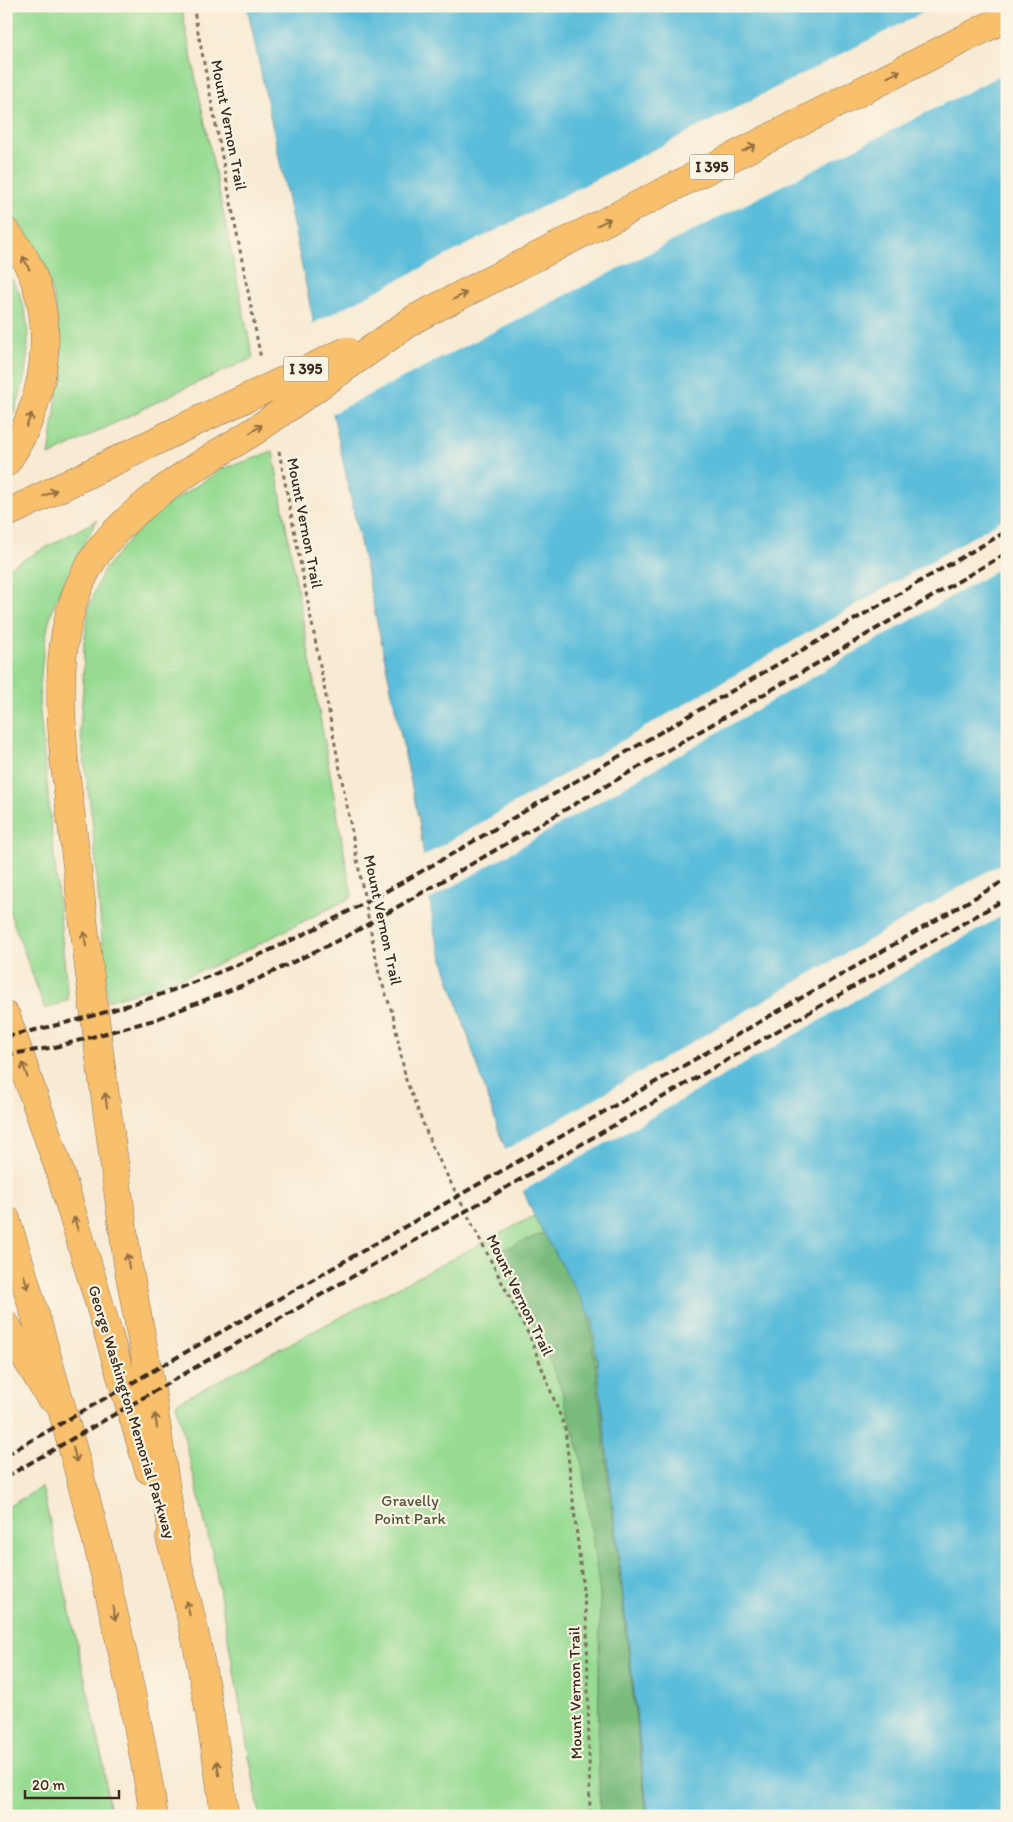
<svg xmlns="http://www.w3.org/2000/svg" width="1013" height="1822" viewBox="0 0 1013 1822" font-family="Itim,sans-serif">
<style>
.green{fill:#97db93;stroke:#698258}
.forest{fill:#79bb7d;stroke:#5a724e}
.water{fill:#5bbdda;stroke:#4b747c}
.pier{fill:#f8ead3}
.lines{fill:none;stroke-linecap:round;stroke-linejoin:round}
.highway-casing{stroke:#7d6d5d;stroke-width:29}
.path{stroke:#7d6d5d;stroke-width:3;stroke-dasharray:4 4;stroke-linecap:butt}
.highway{stroke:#f8bf6c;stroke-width:28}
.rail{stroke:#3b2a1e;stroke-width:4;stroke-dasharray:8 4;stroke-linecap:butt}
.highway-bridge-casing{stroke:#7d6d5d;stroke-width:29;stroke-linecap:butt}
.highway-bridge{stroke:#f8bf6c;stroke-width:28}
.oneway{stroke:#906d41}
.labels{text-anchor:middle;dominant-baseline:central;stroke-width:4.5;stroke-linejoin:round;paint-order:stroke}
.shield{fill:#fcf5e5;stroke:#75675a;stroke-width:1}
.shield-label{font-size:15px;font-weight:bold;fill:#3b2a1e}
.street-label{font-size:16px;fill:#3b2a1e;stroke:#fcf5e5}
.park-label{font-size:16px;fill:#52563b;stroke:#fcf5e5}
</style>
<rect width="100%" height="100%" fill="#fcf5e5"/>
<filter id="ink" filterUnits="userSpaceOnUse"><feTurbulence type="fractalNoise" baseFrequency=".02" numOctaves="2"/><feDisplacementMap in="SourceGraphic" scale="10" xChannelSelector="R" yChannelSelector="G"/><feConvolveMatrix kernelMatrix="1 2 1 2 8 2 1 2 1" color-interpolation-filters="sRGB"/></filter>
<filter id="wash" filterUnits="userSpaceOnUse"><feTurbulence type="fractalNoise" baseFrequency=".0096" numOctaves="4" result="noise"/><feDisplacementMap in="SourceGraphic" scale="20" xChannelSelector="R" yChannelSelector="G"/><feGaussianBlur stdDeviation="1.12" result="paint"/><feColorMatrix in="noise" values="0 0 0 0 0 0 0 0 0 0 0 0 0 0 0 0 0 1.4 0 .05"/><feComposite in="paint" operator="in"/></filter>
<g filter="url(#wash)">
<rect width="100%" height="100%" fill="#f8ead3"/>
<g class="green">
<path d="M6 6H181L253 358 181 390 49 456C58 388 71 320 38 256 33 247 29 237 23 229 19 223 12 218 6 213Z"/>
<path d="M6 270C11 279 18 288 21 297 36 342 25 390 6 432Z"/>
<path d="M273 452 352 897 221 963 176 980 107 1001 92 819 80 729 83 687 84 642 89 606 103 571 131 537 161 509 222 469Z"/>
<path d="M97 520C81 550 62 581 51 614 43 642 41 673 39 702L68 1000 45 1009 6 902V569Z"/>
<path d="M534 1216 592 1319 648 1816H260L213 1556 176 1403Z"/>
<path d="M42 1487 102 1755 110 1816H6V1508Z"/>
</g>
<path class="forest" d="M544 1233 589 1312 647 1816H600L598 1753 600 1594 581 1457 561 1388 502 1250Z"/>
<path class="water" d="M247 6H1007V1816H648L592 1319 534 1216 500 1135 435 935 419 821Z"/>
<g class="pier">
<path d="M936 6H1007V72L331 414 312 324Z"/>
<path d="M1007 517V564L428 901 422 857Z"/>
<path d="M1007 860V913L521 1192 504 1151Z"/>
</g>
</g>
<g filter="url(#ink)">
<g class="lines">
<g class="highway-casing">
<g id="highway">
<path d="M6 232C63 297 52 395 6 463"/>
<path d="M416 318 1007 17"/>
<path d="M6 514 197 421"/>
<path d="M6 1016 60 1172 149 1470"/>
<path d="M6 1219C40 1328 71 1438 99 1550 120 1638 140 1726 154 1816"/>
<path d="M6 1325 49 1396"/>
<path d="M170 1538C198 1628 212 1723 225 1816"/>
<path d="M176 1556 150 1383 128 1265 99 1051 64 758C59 688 55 613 98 552 114 530 137 511 158 494 176 479 196 468 215 455"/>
</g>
</g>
<g class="path">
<path d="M193 6 261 359"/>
<path d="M279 451 379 974 393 1015 406 1080 432 1146 530 1337 565 1428 587 1626 590 1816"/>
</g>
<use href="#highway" class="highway"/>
<g class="rail">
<path d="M6 1036C79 1022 149 1001 217 973 341 923 456 851 571 784 717 700 862 615 1007 531"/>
<path d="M6 1055 55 1047 154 1020 256 980 351 934 1007 553"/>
<path d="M6 1455 373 1245 1007 879"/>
<path d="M6 1477 1007 898"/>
</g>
<g class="highway-bridge-casing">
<g id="highway-bridge">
<path d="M197 421 347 351"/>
<path d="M215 455 253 432 416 318"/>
</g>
</g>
<use href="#highway-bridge" class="highway-bridge"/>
</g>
<defs><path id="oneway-shaft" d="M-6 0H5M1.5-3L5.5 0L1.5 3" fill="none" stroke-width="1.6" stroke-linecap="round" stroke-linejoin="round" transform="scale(1.25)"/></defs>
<g class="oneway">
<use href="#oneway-shaft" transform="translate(894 74) rotate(-27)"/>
<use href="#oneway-shaft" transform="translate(749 148) rotate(-27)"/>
<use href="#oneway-shaft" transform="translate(604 222) rotate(-27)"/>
<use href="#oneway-shaft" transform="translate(26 263) rotate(-117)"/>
<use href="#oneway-shaft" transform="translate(460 296) rotate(-27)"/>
<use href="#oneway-shaft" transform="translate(29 420) rotate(-67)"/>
<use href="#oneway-shaft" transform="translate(256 429) rotate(-34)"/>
<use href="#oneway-shaft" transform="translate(50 493) rotate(-26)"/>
<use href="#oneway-shaft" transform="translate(85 939) rotate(-97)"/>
<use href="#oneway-shaft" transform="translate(25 1070) rotate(-109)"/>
<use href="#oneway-shaft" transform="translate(106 1100) rotate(-98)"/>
<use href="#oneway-shaft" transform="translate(76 1224) rotate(-107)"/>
<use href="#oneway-shaft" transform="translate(128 1261) rotate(-98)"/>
<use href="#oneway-shaft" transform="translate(26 1282) rotate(73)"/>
<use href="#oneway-shaft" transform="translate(156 1421) rotate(-98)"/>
<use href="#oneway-shaft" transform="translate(75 1455) rotate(76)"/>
<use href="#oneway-shaft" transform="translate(188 1608) rotate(-103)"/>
<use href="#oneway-shaft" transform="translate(114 1613) rotate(77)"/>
<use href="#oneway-shaft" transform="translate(218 1768) rotate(-99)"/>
</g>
</g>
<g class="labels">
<g class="shield">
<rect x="689.5" y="154.5" width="45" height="25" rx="4"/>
<rect x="283.5" y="356.5" width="45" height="25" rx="4"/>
</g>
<g class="shield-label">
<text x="712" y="167">I 395</text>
<text x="306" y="369">I 395</text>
</g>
<g class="street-label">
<text transform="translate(229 125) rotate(79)">Mount Vernon Trail</text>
<text transform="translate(305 523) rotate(79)">Mount Vernon Trail</text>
<text transform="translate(383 920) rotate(78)">Mount Vernon Trail</text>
<text transform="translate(520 1295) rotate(64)">Mount Vernon Trail</text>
<text transform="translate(132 1412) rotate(73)">George Washington Memorial Parkway</text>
<text transform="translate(575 1693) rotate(-91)">Mount Vernon Trail</text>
</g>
<g class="park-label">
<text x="410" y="1500">Gravelly<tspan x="410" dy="18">Point Park</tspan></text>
</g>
</g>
<rect width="1013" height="1822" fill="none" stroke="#fcf5e5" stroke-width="25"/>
<path d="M25 1790v8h94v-8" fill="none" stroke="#3b2a1e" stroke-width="2.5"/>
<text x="32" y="1790" font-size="15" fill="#3b2a1e" stroke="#fcf5e5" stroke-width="4" paint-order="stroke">20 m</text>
</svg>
